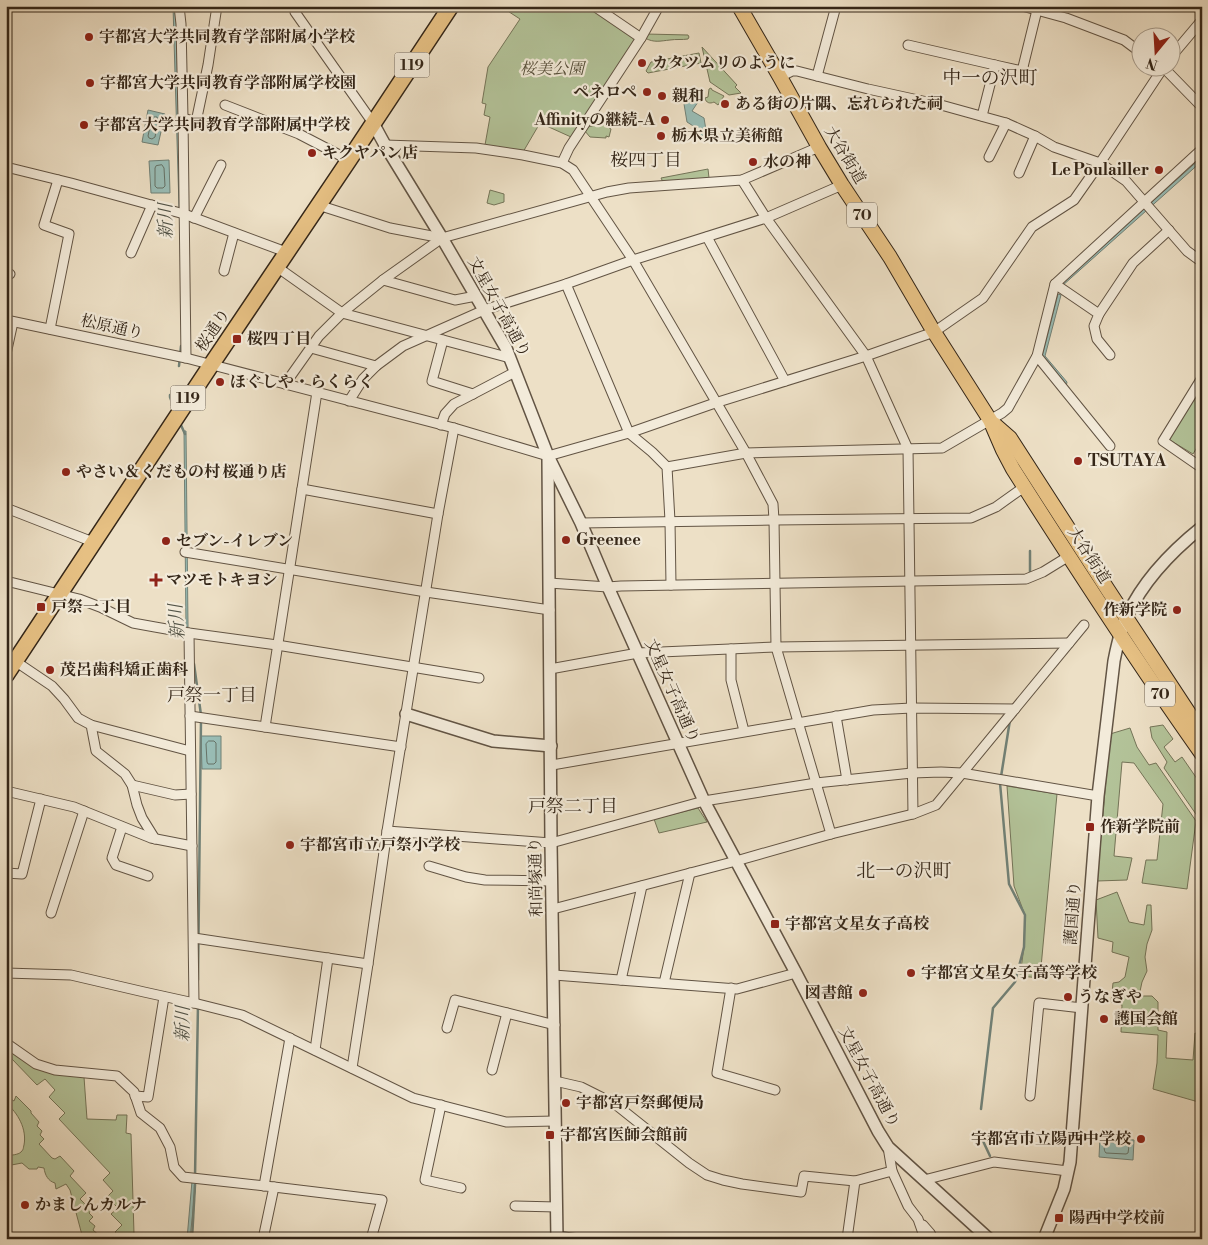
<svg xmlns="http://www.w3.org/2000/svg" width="1208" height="1245" viewBox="0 0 1208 1245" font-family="'Libre Bodoni','Noto Serif JP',serif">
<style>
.green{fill:#b3c399;stroke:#747458}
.water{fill:#99bdb6;stroke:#718177}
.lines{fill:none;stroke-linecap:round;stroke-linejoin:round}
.shore{stroke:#667267;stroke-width:1}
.stream{stroke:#718177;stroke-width:2.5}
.minor-casing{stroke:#625444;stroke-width:11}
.tertiary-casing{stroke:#625444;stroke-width:14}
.primary-casing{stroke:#342618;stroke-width:16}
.trunk-casing{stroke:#342618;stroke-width:18}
.minor{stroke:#f3ebda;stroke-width:9}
.tertiary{stroke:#f3ebda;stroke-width:11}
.primary{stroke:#e6c083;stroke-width:14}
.trunk{stroke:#e6c083;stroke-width:15}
.poi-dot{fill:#8f2418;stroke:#f3ebda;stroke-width:2}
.labels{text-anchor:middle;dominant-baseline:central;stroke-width:4.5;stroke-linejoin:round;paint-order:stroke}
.shield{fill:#f3ebda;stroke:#6d6152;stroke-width:1}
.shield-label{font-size:15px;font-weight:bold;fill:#342618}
.poi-label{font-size:16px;font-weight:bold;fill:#342618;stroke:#f3ebda;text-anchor:start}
.park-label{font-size:16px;font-style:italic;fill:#544d38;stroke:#f3ebda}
.street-label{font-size:16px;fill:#342618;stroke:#f3ebda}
.neighbourhood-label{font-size:18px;fill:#342618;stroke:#f3ebda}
.water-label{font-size:18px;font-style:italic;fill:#525347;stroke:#f3ebda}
.quarter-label{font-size:19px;fill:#342618;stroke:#f3ebda}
</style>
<rect width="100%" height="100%" fill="#ede0c6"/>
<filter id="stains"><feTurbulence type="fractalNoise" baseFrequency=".004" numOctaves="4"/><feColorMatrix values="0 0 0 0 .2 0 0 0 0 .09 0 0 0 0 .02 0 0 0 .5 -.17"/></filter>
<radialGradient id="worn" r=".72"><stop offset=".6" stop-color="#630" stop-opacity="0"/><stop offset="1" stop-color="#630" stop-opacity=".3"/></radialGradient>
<g class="green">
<path d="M500 6H589L634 36 635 41 571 137 540 123 523 152 485 145 490 117 484 115 486 104 482 103 488 67 520 19Z"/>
<path d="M646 34 688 35 689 37 688 39C682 40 676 39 670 40 660 41 654 43 645 38Z"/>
<path d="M702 47 737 85 735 87 741 93 729 95 710 82Z"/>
<path d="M699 53 701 63 648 73 646 71 651 62Z"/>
<path d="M711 88 712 90 724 96 718 105 714 102C710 104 706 103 705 98L708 97 709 89Z"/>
<path d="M603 124 611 129 609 137 606 136V138L590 137 584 130 587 127Z"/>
<path d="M708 169 709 178 663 182 661 178Z"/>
<path d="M490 190 504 194V202L494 205 487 203Z"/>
<path d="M1193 397 1202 402V439L1193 454 1168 439Z"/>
<path d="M1163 725 1173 739 1164 747 1175 762 1182 757 1202 786V857L1197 850 1200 820 1164 768 1167 762 1152 738 1150 727Z"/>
<path d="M1130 728 1137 747 1149 765 1156 763 1196 821 1187 889 1142 883 1146 860H1157L1163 804 1134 763 1122 762 1114 856 1132 858 1127 880 1097 881 1110 734Z"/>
<path d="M1007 786 1057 794 1040 978 1020 976 1024 947 1025 915 1014 886Z"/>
<path d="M698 808 707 822 659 833 654 819Z"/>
<path d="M1117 892 1129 922 1144 925 1147 905H1151L1152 930 1147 944 1145 957 1147 971 1142 982 1139 996H1152L1158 1002V1030L1167 1032 1166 1058 1193 1060 1195 1033 1199 1034 1202 995V1103L1153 1089 1157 1063 1158 1035 1121 1032 1122 1005 1111 1002 1113 983 1119 982 1125 977 1129 957 1112 952 1113 942 1098 938 1096 900Z"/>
<path d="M11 1049 26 1059 84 1077 87 1119 116 1120 117 1115H127L126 1133 131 1134 134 1234 184 1237V1239H122L115 1232 122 1225 111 1214 118 1208 107 1197 113 1191 103 1180 110 1173 59 1119 65 1113 49 1097 55 1090 45 1079 37 1085 12 1059Z"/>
<path d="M6 1096 14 1101 16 1096 31 1111V1113L39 1122 37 1126 42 1131 40 1135 44 1139 39 1144 52 1158 55 1159 60 1156 74 1171 70 1176 86 1193 80 1199 91 1210 89 1213 93 1217 89 1221 95 1226 93 1230 101 1237 99 1239H84L82 1235 70 1190 66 1184 56 1189 55 1183C48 1181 45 1175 44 1168L38 1167 37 1169H29L22 1163 6 1166V1156C11 1155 18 1155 21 1152 24 1149 23 1148 24 1145 27 1129 18 1113 6 1103Z"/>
</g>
<g class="water">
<path d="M173 6H176L181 207H179Z"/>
<path d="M702 96 692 111 704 118 706 130 702 137 699 135 701 131 687 122 684 104 686 99Z"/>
<path d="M148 110 165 114 158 145 142 142Z"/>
<path d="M1202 157V161L1062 286 1060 284Z"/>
<path d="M169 160 170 193H151L149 161Z"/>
<path d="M1058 294 1061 295 1045 356 1067 382 1066 387 1042 357Z"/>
<path d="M184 431H186L188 627H186Z"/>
<path d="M201 736H221V769H202Z"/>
<path d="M1100 1137 1134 1140 1133 1160 1099 1157Z"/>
<path d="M192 1181H196L190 1239H187Z"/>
</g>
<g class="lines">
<g class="shore">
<path d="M154 117H157L158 120 155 137 152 139 149 138 148 136 152 118Z"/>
<path d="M162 165 164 168 165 186 163 188H157L155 186V168L156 166Z"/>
<path d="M209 741H214L216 743V762L214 764H208L207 762 206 744Z"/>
<path d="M1107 1142 1127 1144 1129 1146 1128 1153 1126 1154 1106 1153C1103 1150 1104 1144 1107 1142Z"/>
</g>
<g class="stream">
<path d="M179 366 181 346"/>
<path d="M170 395V397L175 411"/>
<path d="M180 423 185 434"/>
<path d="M1030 576V551"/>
<path d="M194 664 201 715"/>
<path d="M198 980 201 720"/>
<path d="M981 1109 993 1008 1015 982 1024 947 1025 915 1009 884 1000 783 1010 720"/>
<path d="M983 1141 990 1156"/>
<path d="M195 1177 198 1005"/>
<path d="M192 1239 195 1185"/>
</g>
<g class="minor-casing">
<g id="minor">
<path d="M179 6 181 24 183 118 186 358"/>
<path d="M294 6 295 12 373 123"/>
<path d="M594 6 641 38"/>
<path d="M1022 6 1066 18 1124 40 1140 52"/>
<path d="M908 45 995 65"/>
<path d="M1170 58 1202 20"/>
<path d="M1164 68 1202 107"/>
<path d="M817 76 836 6"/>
<path d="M780 77 792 71H797L868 89 941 105 1006 123 1035 136 1054 147 1100 163 1126 181 1187 251 1202 262"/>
<path d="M225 105 299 134 349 160"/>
<path d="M982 116 995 65 1022 71 1037 10"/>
<path d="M183 118 196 122 208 65 217 6"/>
<path d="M385 145 476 148 523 155 562 163 573 170 633 260 746 453 773 504 774 520 776 647 831 834"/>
<path d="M989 157 1006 123"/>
<path d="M562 163 569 148 641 38 659 6"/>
<path d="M6 167 71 183 184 214 286 252"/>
<path d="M1019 173 1035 136"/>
<path d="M742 180 766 218 866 356 908 449 913 814"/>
<path d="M318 205 390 228 442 238"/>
<path d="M194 218 221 165"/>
<path d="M707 237 785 381"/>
<path d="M131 253 152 205"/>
<path d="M277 267 342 313 510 358"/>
<path d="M224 271 234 233"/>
<path d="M6 273 10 274"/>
<path d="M383 280 455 300 476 296"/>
<path d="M566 284 629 433 652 452 667 467 670 521 671 585"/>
<path d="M1055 284 1099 314 1094 326 1097 339 1110 355"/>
<path d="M1099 314 1133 263 1169 230"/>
<path d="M6 320 186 358 454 428 548 456 629 433 715 403 866 356 934 332 983 298 1032 227 1074 200 1100 163 1163 68"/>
<path d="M50 329 69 234 44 225 58 180"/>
<path d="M443 340 432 381 473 394"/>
<path d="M311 348 376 366"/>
<path d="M6 354 13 322"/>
<path d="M1037 356 1110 446"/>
<path d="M1202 383 1200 381 1163 441 1202 468"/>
<path d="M285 384 319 336 342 313 383 280 442 238 607 192 629 188 742 180 819 147"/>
<path d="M349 401 363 379 376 366 403 346 484 310 566 284 633 260 766 218 842 185"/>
<path d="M441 425 445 414 454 404 515 372"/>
<path d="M667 467 746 453 942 448 1002 413 1008 408 1037 356 1055 284 1202 149"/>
<path d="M302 489 438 514"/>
<path d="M6 508 93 542"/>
<path d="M581 523 774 520 971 518 996 507 1024 487"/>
<path d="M185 552 426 592 550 610"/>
<path d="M6 581 79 599 100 607 133 623 155 627 189 633 277 645 479 678"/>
<path d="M549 583 608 587 621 586 1026 579 1043 572 1069 556"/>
<path d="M189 633 194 1003"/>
<path d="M731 649V680L744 731"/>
<path d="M6 658 15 661 52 686 64 699 78 718 91 725 96 751 125 774 132 785 137 805 142 818 155 839"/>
<path d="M550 669 638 653 776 647 1069 643"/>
<path d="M190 716 401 747"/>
<path d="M836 716 847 780"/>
<path d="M91 725 190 751"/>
<path d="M265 727 317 392"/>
<path d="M552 765 873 710 912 708 1015 709"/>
<path d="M132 785 175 795 191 794"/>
<path d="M6 791 74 807 151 838 192 846"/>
<path d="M122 827 112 858 116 865 148 876"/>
<path d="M387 831 551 843 704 801 816 783 912 773 941 772 962 773 1098 796"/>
<path d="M429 866 466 877 485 880 552 881"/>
<path d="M6 873 22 874 41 799"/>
<path d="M553 909 736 861 831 834 913 814 936 805 1084 625"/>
<path d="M51 913 84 811"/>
<path d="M194 938 368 964"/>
<path d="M6 973 71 975 144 992 194 1003 242 1015 413 1098 506 1122 555 1121"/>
<path d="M554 975 737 989 796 973"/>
<path d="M621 980 642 886"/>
<path d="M664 983 690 873"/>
<path d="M731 988 717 1073 775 1090"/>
<path d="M447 1028 455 1000 555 1025"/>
<path d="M6 1043 36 1064 55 1070 117 1076 134 1092 141 1113 160 1128 170 1147 174 1167 183 1177 274 1187 263 1239"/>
<path d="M315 1050 328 958"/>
<path d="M352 1068 368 964 387 831 438 514 454 428"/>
<path d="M492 1070 507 1013"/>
<path d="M555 1081 581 1087 615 1104 689 1163 707 1175 723 1180 742 1184 801 1192 804 1176 855 1181"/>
<path d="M135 1096 148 1097 164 997"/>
<path d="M1030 1096 1039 1003 1082 1008"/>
<path d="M441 1105 425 1180 461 1188"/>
<path d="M888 1147 892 1171 908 1206 918 1219 925 1239"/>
<path d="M924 1180 994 1162 1068 1171"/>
<path d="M264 1186 290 1038"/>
<path d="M274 1187 382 1200 371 1239"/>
<path d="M515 1206 557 1207"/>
<path d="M923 1225 930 1233 933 1239"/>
<path d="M557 1236 579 1239"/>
<path d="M847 1239 855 1181 892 1171"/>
</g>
</g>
<g class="tertiary-casing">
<g id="tertiary">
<path d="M373 123 385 145 442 238 506 348 548 456 581 523 608 587 704 801 796 973 878 1131 888 1147 989 1239"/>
<path d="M548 458 551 843 557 1239"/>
<path d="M406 714 493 741 551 746"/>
<path d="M1044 1239 1064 1189 1070 1162 1098 796 1114 661C1117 646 1120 630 1127 616 1143 581 1172 551 1202 527"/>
</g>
</g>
<g class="primary-casing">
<g id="primary">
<path d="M739 6 780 77 819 147 842 185 890 257 934 332 990 420 1003 450 1013 469C1074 565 1136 661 1202 754"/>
<path d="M994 424 1010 438 1108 590 1202 733"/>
</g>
</g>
<g class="trunk-casing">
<path id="trunk" d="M6 675 211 365 349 160 451 6"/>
</g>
<use href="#minor" class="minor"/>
<use href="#tertiary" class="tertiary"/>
<use href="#primary" class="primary"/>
<use href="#trunk" class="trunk"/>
</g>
<g class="poi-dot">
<circle cx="89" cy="37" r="5"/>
<circle cx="642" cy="63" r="5"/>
<circle cx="90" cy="83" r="5"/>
<circle cx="647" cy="92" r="5"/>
<circle cx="662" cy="96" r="5"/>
<circle cx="725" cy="104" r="5"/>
<circle cx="665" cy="120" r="5"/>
<circle cx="84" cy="125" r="5"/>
<circle cx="661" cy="136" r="5"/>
<circle cx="312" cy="153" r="5"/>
<circle cx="753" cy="162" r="5"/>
<circle cx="1159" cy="170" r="5"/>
<rect x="232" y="334" width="10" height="10" rx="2.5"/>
<circle cx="220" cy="382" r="5"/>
<circle cx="1078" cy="461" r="5"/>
<circle cx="66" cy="472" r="5"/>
<circle cx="566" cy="540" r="5"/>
<circle cx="166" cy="541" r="5"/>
<path d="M153.5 572.5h5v5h5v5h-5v5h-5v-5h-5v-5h5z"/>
<rect x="36" y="602" width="10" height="10" rx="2.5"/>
<circle cx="1177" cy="610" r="5"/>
<circle cx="50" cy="670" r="5"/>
<rect x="1085" y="822" width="10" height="10" rx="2.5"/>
<circle cx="290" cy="845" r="5"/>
<rect x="770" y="919" width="10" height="10" rx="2.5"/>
<circle cx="911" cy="973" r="5"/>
<circle cx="863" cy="993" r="5"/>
<circle cx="1068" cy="997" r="5"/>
<circle cx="1104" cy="1019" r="5"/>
<circle cx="566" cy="1103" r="5"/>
<rect x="545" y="1130" width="10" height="10" rx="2.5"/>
<circle cx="1141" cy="1139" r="5"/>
<circle cx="25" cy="1205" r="5"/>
<rect x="1054" y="1213" width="10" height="10" rx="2.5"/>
</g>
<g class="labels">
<g class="shield">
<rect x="394.5" y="52.5" width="35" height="25" rx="4"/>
<rect x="847" y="202.5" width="30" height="25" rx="4"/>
<rect x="170.5" y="385.5" width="35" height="25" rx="4"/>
<rect x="1145" y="681.5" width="30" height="25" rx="4"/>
</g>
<g class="shield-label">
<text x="412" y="65">119</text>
<text x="862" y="215">70</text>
<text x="188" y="398">119</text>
<text x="1160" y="694">70</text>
</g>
<g class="poi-label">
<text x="99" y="37">宇都宮大学共同教育学部附属小学校</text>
<text x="652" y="63">カタツムリのように</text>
<text x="100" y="83">宇都宮大学共同教育学部附属学校園</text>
<text x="637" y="92" text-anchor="end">ペネロペ</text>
<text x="672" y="96">親和</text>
<text x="735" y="104">ある街の片隅、忘れられた祠</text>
<text x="655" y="120" text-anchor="end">Affinityの継続-A</text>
<text x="94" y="125">宇都宮大学共同教育学部附属中学校</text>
<text x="671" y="136">栃木県立美術館</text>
<text x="322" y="153">キクヤパン店</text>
<text x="763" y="162">水の神</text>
<text x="1149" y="170" text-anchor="end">Le Poulailler</text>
<text x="247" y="339">桜四丁目</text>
<text x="230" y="382">ほぐしや・らくらく</text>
<text x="1088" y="461">TSUTAYA</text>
<text x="76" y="472">やさい＆くだもの村 桜通り店</text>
<text x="576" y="540">Greenee</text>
<text x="176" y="541">セブン-イレブン</text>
<text x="166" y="580">マツモトキヨシ</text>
<text x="51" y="607">戸祭一丁目</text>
<text x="1167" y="610" text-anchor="end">作新学院</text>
<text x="60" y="670">茂呂歯科矯正歯科</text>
<text x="1100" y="827">作新学院前</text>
<text x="300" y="845">宇都宮市立戸祭小学校</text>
<text x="785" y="924">宇都宮文星女子高校</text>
<text x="921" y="973">宇都宮文星女子高等学校</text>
<text x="853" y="993" text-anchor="end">図書館</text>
<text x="1078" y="997">うなぎや</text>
<text x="1114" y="1019">護国会館</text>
<text x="576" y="1103">宇都宮戸祭郵便局</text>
<text x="560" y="1135">宇都宮医師会館前</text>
<text x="1131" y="1139" text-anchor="end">宇都宮市立陽西中学校</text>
<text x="35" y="1205">かましんカルナ</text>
<text x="1069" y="1218">陽西中学校前</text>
</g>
<g class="park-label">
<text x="552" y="69">桜美公園</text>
</g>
<g class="street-label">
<text transform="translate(845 155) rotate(59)">大谷街道</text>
<text transform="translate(499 307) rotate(61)">文星女子高通り</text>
<text transform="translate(112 327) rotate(12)">松原通り</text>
<text transform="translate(213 330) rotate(-56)">桜通り</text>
<text transform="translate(1089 555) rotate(57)">大谷街道</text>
<text transform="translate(672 691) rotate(66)">文星女子高通り</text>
<text transform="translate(536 877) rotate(-91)">和尚塚通り</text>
<text transform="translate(1073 913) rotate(-86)">護国通り</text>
<text transform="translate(869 1077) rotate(62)">文星女子高通り</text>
</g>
<g class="neighbourhood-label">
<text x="646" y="160">桜四丁目</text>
<text x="212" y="695">戸祭一丁目</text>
<text x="573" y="806">戸祭二丁目</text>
</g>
<g class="water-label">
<text transform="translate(166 221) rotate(-91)">新川</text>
<text transform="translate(177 622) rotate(-94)">新川</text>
<text transform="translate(183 1024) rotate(-89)">新川</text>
</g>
<g class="quarter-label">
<text x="990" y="78">中一の沢町</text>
<text x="904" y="871">北一の沢町</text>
</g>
</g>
<rect width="1208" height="1245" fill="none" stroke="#ede0c6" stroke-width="25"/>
<rect x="8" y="8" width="1193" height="1230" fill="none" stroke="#342618" stroke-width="2.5"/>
<rect x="12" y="12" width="1183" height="1220" fill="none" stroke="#342618"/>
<g transform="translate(1156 52) rotate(198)"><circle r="24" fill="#f3ebda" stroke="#a79c8c"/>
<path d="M0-4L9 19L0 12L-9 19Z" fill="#8f2418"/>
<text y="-8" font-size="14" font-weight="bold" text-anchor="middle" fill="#342618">N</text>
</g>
<rect width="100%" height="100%" filter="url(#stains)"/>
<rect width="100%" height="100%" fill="url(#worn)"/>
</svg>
